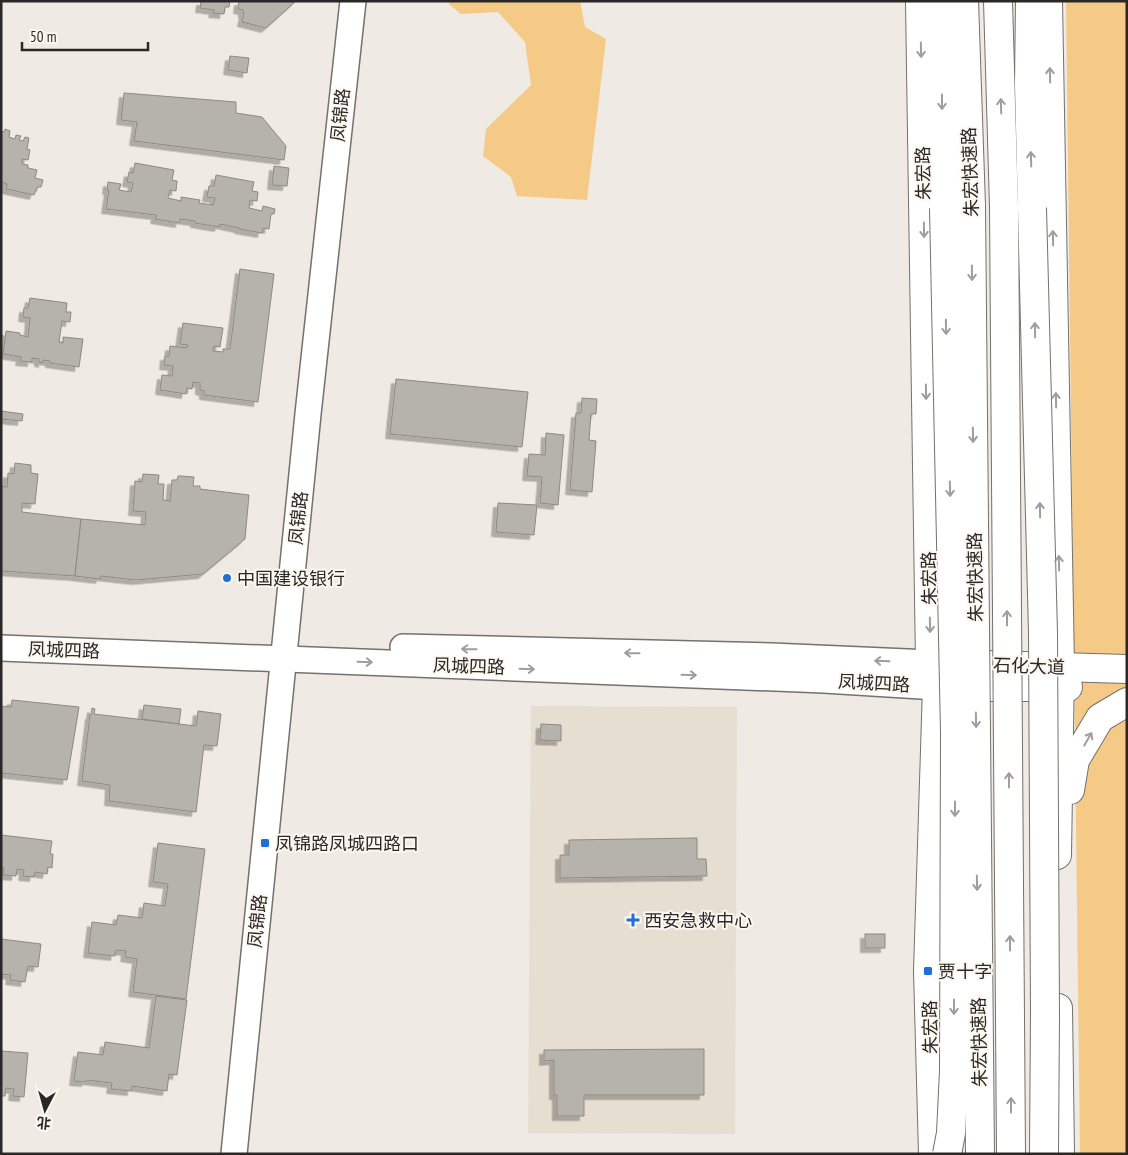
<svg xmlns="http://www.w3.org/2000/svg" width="1128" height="1155" viewBox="0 0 1128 1155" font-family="'PT Sans Narrow','Noto Sans SC',sans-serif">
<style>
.built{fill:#e7ded2}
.green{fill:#f5ca86}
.building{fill:#b6b2ac;stroke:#8d8983;filter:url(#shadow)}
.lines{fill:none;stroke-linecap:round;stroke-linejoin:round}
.tertiary-casing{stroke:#75716b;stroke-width:28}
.secondary-casing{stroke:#75716b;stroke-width:30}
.trunk-casing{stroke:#75716b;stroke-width:30}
.tertiary{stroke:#fff;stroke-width:25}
.secondary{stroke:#fff;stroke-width:28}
.trunk{stroke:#fff;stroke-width:28}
.trunk-bridge-casing{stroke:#75716b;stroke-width:30;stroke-linecap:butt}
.trunk-bridge{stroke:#fff;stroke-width:28}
.oneway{stroke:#9f9e9d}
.poi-dot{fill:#206ed9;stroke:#fcf7f1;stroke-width:2}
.labels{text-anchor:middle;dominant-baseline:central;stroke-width:4;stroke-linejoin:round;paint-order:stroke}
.street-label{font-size:18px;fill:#2a2826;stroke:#fcf7f1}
.poi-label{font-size:18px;fill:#2a2826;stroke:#fcf7f1;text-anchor:start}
</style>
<defs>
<filter id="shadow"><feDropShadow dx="-4.5" dy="4.5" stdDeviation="0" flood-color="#0004"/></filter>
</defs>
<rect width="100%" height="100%" fill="#efeae3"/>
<path class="built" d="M531 706 737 707 735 1134 528 1133Z"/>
<g class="green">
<path d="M449 1H580L585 27 606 39 587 200 517 196 511 177 483 156 486 129 531 85 525 42 498 12 461 14 449 4Z"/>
<path d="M1066 1H1127V1154H1080Z"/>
</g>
<g class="building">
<path d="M201 1H230L229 7H225L224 14 213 13 214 10 200 8Z"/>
<path d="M239 1H296L266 28 242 22 244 13H243V10L238 9Z"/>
<path d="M230 56 249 58 247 73 228 70Z"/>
<path d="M124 93 236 102V113L262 117 286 146 284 160 134 141 137 122 121 120Z"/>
<path d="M5 129 10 131 9 137 15 139 16 135 21 136 19 140 23 141 25 137 29 138 27 149 30 150 28 160 22 159V164L28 165V168L37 170 35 178 43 180 41 187H37L34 195 6 189 7 184 1 182V131L4 132Z"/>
<path d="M135 163 174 170 172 180 177 181 176 191 170 190 168 198 181 201V197L200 200 199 203 213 205 215 198 207 197 209 186H214L216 175 254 182 252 191 258 192 257 201 250 200 249 208 262 211 263 206 275 209 274 214H271L269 229 263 228 262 233 239 229V228L220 224 219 227 195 223V221L180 219V223L155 219 156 215 106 209 109 190H107L108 182 121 184 119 190 131 192 133 183 127 182 129 172 133 173Z"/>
<path d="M274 166 289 168 287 186 272 185Z"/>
<path d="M240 269 274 274 258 402 204 395V391L200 390V383L193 382 192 389 187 388 186 394 160 390 162 375 172 376 173 366 164 365 165 356H169L170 346 187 348 188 345 180 344 183 323 223 328 220 347 214 346 213 351 223 352V349H230Z"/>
<path d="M30 298 67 303 66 312H71L70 322 62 321 59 342 63 343V337L83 339 79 367 50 363V361L43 360V363L39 362V359L32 358V362L20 361 21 357 3 354 6 331 20 333V335L28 337 30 318 23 317 24 308H28Z"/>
<path d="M396 379 528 392 522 447 390 434Z"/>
<path d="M582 398 597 399 596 414H591L589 440 596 441 592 492 570 490 576 413H581Z"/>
<path d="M1 411 23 414 22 421 1 419Z"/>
<path d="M546 433 564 435 558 505 540 503 542 477 527 476 529 454 545 455Z"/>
<path d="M15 463 31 465V473L38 474 35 504 22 503V512L81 519 75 576 1 571V486L7 487 8 473 14 474Z"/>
<path d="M143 474 159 475 158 484H164L163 500 170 501 172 480H177L178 476H181L194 477 193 486H200V489L249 495 245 539 203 574 136 580 101 576 100 579 75 576 81 519 145 525 146 512 133 511 135 481 142 482Z"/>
<path d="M498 503 537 505 534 535 496 532Z"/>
<path d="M12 700 79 707 67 780 1 773V706L11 707Z"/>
<path d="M144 705 181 709 179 724 142 719Z"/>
<path d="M92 708 95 709 94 714 196 726 198 711 221 714 217 746 204 745 196 812 109 801 110 785 82 781 90 715H91Z"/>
<path d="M541 724 561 725V741L540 740Z"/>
<path d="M1 835 52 841 50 854H53L52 868 48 867 47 874 35 872 34 877 23 876 24 870 17 869 16 876 3 875 4 868 1 867Z"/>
<path d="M697 838V859H706L707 876 560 878V855H569V840Z"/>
<path d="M158 843 205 849 186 999 133 992 137 959 125 957 126 951 116 950 115 956 88 953 92 922 116 925 118 915 142 918 144 903 165 906 168 884 153 882Z"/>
<rect x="865" y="934" width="20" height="14"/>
<path d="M1 939 41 944 38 967 28 966 25 982 10 980 11 975 1 974Z"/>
<path d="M156 996 187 1000 177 1075 169 1074 167 1091 132 1086V1091L111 1089 112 1083 87 1080 86 1082 74 1081 78 1052 103 1055 105 1042 149 1048Z"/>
<path d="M704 1049V1095H584V1116H557V1095H554V1060L544 1061V1050Z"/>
<path d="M1 1051 28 1053 24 1097 13 1096 14 1089 6 1088 5 1096H1Z"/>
</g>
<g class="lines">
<g class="tertiary-casing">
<g id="tertiary">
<path d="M403 647 772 656 930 663"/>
<path d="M1 648 824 680 937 687"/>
<path d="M234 1154 308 414 353 1"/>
</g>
</g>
<g class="secondary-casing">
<g id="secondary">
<path d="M920 1 930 663 937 687 928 971 933 1154"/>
<path d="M1048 1 1060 667 1057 855"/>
<path d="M951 664 1127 669"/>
<path d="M953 687H1068"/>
<path d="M1070 790 1075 760 1100 718 1127 702"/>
<path d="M1058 1008 1060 1154"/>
</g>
</g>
<g class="trunk-casing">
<g id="trunk">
<path d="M942 1V102L944 208"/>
<path d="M964 1 971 206"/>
<path d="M998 1 1004 207"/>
<path d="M1030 1 1029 84 1032 208"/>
</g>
</g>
<use href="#tertiary" class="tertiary"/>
<use href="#secondary" class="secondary"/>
<use href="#trunk" class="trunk"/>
<g class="trunk-bridge-casing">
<g id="trunk-bridge">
<path d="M971 206 980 1154"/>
<path d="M1004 207 1011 1154"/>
<path d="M944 208 955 733 954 1071 951 1133 947 1154"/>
<path d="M1032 208 1043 633 1045 1013 1044 1154"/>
</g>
</g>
<use href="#trunk-bridge" class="trunk-bridge"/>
</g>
<defs><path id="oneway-shaft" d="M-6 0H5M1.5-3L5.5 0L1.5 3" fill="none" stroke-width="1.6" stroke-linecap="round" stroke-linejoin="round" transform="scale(1.25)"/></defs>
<g class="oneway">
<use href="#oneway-shaft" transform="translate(921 50) rotate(89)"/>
<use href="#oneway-shaft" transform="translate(1050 75) rotate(-91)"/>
<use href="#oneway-shaft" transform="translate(942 102) rotate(90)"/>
<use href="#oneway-shaft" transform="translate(1001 106) rotate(-92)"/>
<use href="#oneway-shaft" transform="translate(1031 159) rotate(-92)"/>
<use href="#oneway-shaft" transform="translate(924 230) rotate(89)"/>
<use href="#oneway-shaft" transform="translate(1053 238) rotate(-91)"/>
<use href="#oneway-shaft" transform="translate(972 273) rotate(89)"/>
<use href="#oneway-shaft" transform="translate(946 327) rotate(89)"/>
<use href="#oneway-shaft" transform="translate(1035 330) rotate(-91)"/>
<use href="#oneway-shaft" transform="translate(926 392) rotate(89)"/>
<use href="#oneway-shaft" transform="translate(1056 400) rotate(-91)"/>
<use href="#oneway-shaft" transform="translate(973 435) rotate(89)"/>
<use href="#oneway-shaft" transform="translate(950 489) rotate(89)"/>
<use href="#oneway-shaft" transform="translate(1040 510) rotate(-91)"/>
<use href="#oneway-shaft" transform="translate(1059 563) rotate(-91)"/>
<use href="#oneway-shaft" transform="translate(1007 618) rotate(-90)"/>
<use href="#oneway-shaft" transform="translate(930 625) rotate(89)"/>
<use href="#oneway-shaft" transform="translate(469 649) rotate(-179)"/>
<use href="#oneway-shaft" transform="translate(632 653) rotate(-179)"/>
<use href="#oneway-shaft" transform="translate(882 661) rotate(-178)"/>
<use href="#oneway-shaft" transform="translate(365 662) rotate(2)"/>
<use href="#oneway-shaft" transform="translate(527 669) rotate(2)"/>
<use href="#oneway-shaft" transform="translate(689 675) rotate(2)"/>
<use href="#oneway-shaft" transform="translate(976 720) rotate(89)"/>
<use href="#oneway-shaft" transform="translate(1088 739) rotate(-60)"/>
<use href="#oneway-shaft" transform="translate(1009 780) rotate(-90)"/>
<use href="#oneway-shaft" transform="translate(955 809) rotate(90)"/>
<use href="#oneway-shaft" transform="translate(977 883) rotate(89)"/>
<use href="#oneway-shaft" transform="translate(1010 943) rotate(-90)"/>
<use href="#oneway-shaft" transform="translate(954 1007) rotate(90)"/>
<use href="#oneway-shaft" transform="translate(1011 1105) rotate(-90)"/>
</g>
<g class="poi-dot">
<circle cx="227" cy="578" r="5"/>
<rect x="260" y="838" width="10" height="10" rx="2.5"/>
<path d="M630.5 912.5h5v5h5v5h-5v5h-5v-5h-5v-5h5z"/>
<rect x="923" y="966" width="10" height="10" rx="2.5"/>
</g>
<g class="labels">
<g class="street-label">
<text transform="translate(340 115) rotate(-84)">凤锦路</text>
<text transform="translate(970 172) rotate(-92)">朱宏快速路</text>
<text transform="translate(923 173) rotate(-91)">朱宏路</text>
<text transform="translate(298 518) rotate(-84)">凤锦路</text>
<text transform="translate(975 577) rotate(-91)">朱宏快速路</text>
<text transform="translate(929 578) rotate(-91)">朱宏路</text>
<text transform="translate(64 650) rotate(2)">凤城四路</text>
<text transform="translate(469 666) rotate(2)">凤城四路</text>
<text transform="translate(1029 666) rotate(2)">石化大道</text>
<text transform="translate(874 683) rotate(3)">凤城四路</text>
<text transform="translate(257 921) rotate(-84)">凤锦路</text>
<text transform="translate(930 1027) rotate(-91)">朱宏路</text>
<text transform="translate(979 1042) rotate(-91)">朱宏快速路</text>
</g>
<g class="poi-label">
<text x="237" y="578">中国建设银行</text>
<text x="275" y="843">凤锦路凤城四路口</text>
<text x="644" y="920">西安急救中心</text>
<text x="938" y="971">贾十字</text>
</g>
</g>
<rect width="1128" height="1155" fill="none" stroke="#2a2826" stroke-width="5"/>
<g transform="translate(45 1110) rotate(186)" stroke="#fcf7f1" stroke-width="4" paint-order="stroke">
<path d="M0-4L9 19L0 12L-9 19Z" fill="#2a2826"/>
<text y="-8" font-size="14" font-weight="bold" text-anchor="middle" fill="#2a2826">北</text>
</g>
<path d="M22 42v8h126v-8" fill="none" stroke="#2a2826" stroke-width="2.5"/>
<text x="30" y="42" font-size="15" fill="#2a2826" stroke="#fcf7f1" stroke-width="4" paint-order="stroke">50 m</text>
</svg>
